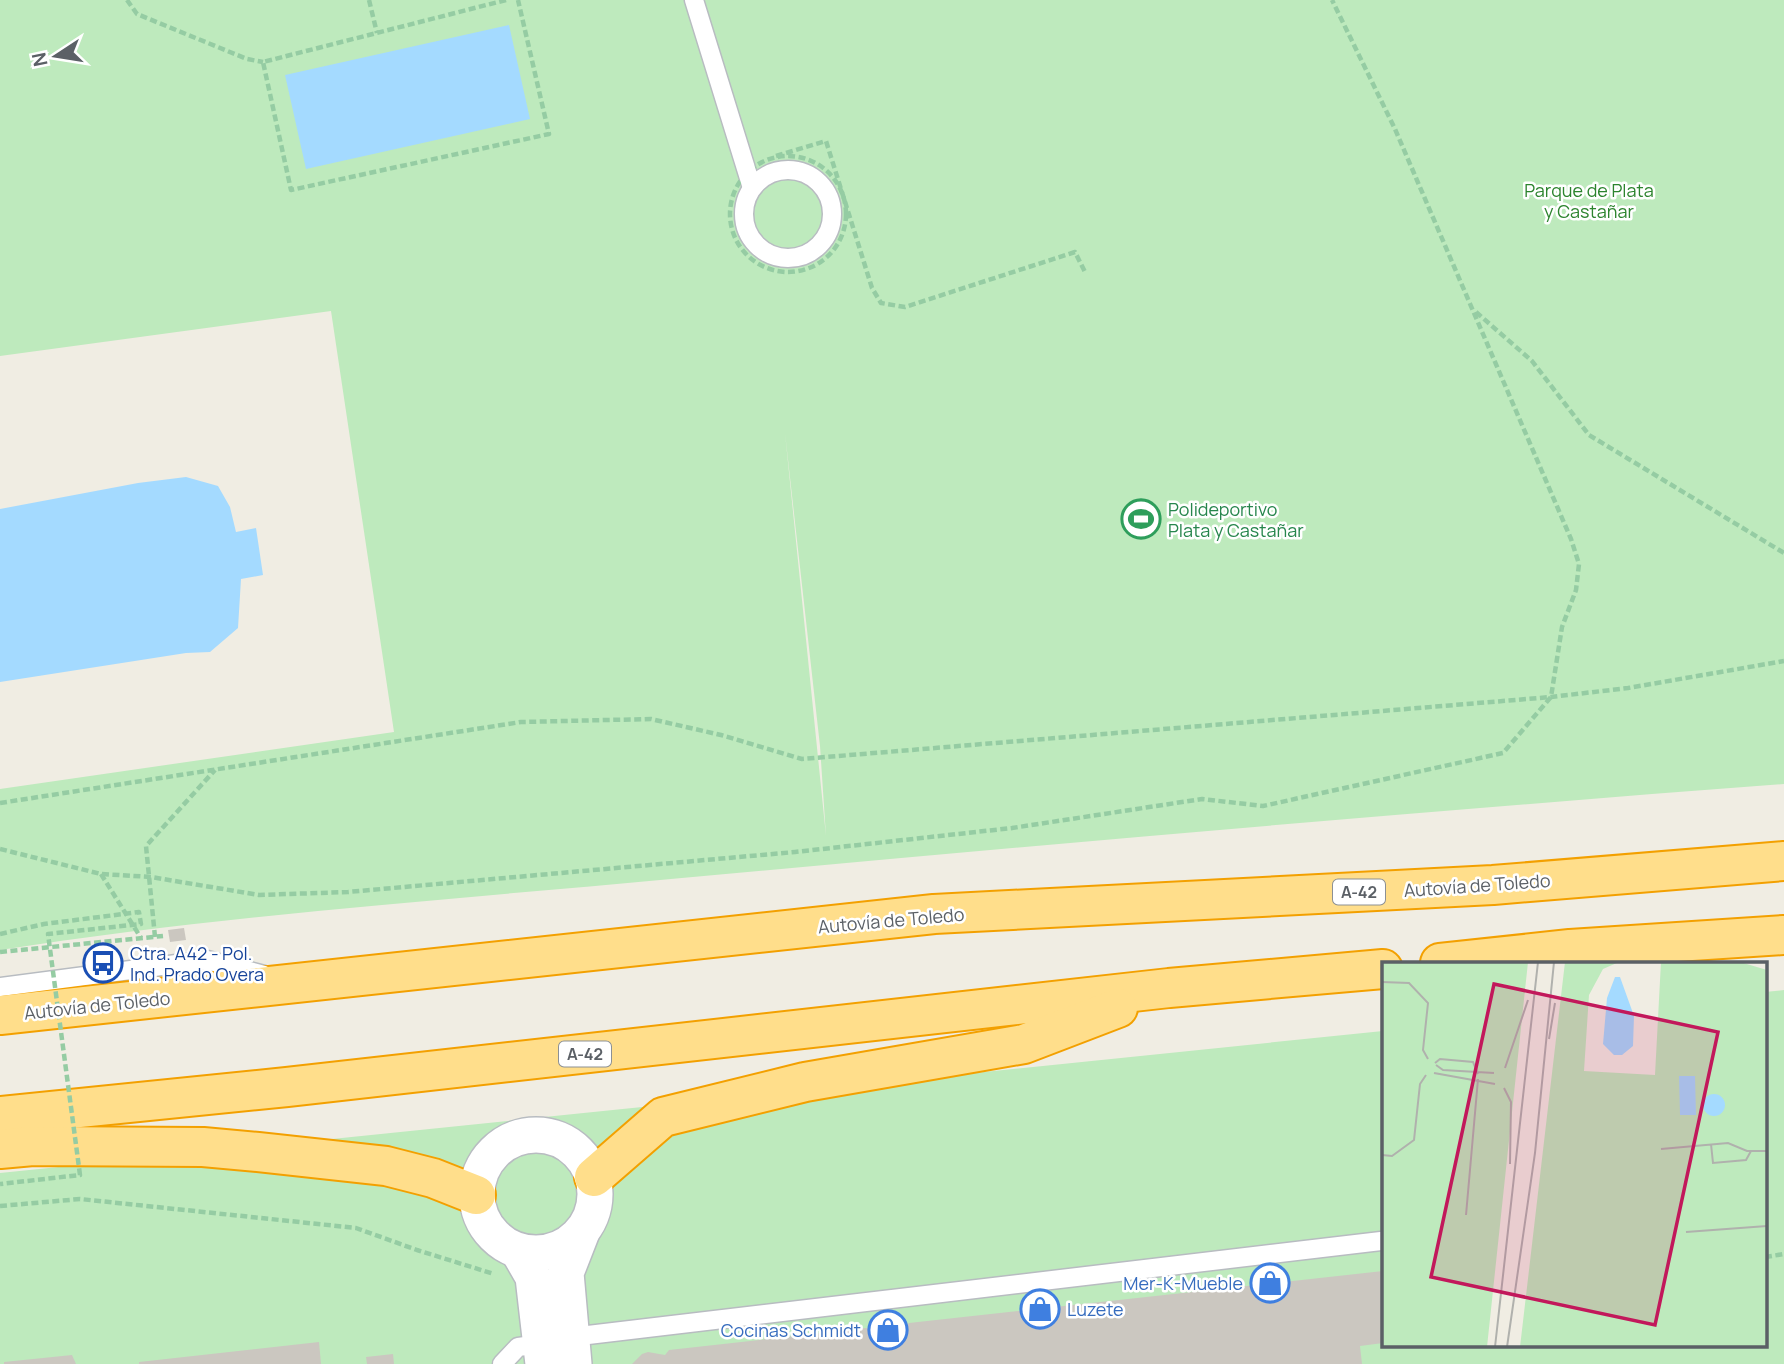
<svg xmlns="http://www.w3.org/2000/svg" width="1784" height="1364" viewBox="0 0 1784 1364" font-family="Manrope,sans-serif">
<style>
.green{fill:#beeabd;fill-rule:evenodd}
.water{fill:#a4daff}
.building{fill:#cbc7c0}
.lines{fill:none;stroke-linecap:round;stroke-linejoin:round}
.service-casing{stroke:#b8bcc1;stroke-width:21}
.minor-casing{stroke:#b8bcc1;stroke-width:38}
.motorway-casing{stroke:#f3a000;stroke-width:42}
.path{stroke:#95cca3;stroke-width:4.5;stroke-dasharray:7 3.5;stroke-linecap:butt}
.service{stroke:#fff;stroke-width:18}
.minor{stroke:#fff;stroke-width:35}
.motorway{stroke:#ffde8b;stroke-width:38}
.path-bridge{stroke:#95cca3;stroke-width:4.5;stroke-dasharray:7 3.5;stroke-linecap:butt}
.labels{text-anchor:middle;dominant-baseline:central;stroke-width:5;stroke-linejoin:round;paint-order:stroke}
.shield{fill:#fff;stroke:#8c9094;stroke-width:2}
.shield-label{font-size:16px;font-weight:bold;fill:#5b6066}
.park-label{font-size:18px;fill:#2c842e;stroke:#fff}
.leisure-label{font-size:18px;fill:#27864d;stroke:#fff;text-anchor:start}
.street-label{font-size:18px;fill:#5b6066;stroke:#fff}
.transit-label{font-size:18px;fill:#164399;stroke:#fff;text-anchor:start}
.shop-label{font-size:18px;fill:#366cbe;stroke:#fff;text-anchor:end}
.inset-road{fill:none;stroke:#b0b1ad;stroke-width:2}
.view{fill:#c2185b;fill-opacity:0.15;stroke:#c2185b;stroke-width:3.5}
.inset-edge{fill:none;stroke:#5b6066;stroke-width:3.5}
</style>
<rect width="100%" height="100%" fill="#f0ede3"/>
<g class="green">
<path d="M0 0H1784V784C1413 812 1042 845 671 879 448 900 222 915 0 950V789L394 732 331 311 0 356ZM785 433 820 746 826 836Z"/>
<path d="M1784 990V1364H0V1173L1383 1031V1345H1765V992Z"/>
</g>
<g class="water">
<path d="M509 25 530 119 306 169 285 75Z"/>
<path d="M186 477 218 486 230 507 236 532 256 528 263 575 241 579 238 628 210 652 186 653 0 682V509L138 483Z"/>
</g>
<g class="building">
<path d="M184 928 186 940 170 942 168 930Z"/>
<path d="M1383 1271V1343L1360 1346 1362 1364H632L642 1354 648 1352 665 1355 669 1350 866 1328 877 1331 888 1330 901 1329 909 1323 918 1322Z"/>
<path d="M319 1342 321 1364H139V1362Z"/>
<path d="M393 1354 394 1364H367L366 1357Z"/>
<path d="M72 1355 76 1364H4V1362Z"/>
</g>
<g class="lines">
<g class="service-casing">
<g id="service">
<path d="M694 0 752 188"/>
<circle cx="788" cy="214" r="44"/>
<path d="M0 987 207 960 264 975"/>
<path d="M571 1337 1381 1241"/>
<path d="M502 1364 518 1347 541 1344"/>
</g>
</g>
<g class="minor-casing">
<g id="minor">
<circle cx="536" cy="1194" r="59"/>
<path d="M518 1251 533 1277 543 1364"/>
<path d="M574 1364 566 1273 582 1232"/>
</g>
</g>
<g class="motorway-casing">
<g id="motorway">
<path d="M1440 963 1570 949 1784 935"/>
<path d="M0 1015 934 914 1493 885 1784 861"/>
<path d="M0 1116 287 1087 1169 988 1383 969"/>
<path d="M0 1149 33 1146 203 1147 258 1152 386 1166 433 1178 476 1195"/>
<path d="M594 1177 663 1117 805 1082 1024 1044 1118 1008"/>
</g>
</g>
<g class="path">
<path d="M127 0 137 14 247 59 263 62"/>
<path d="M369 0 377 33"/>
<path d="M506 0 263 62 291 190 549 134 518 0"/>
<circle cx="788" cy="214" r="58"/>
<path d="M776 156 826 141 872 288 881 303 905 307 1075 252 1086 274"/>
<path d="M1476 312 1532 361 1589 435 1784 553"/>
<path d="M0 803 521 722 651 719 721 735 802 759 1551 697 1628 688 1784 661"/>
<path d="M0 849 101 874 151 877 259 895 348 892 795 852 1012 828 1202 799 1263 806 1503 753 1551 697 1562 627 1576 590 1579 564 1571 539 1395 129 1332 0"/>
<path d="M101 874 141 938"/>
<path d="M155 937 146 846 215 770"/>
<path d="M0 952 163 936"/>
<path d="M0 1206 80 1199 356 1228 417 1250 494 1274"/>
<path d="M1765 1257 1784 1254"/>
</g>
<use href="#service" class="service"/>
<use href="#minor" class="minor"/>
<use href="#motorway" class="motorway"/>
<path class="path-bridge" d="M0 934 44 924 139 912 141 924 48 934 80 1175 0 1184"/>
</g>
<defs>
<g id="stadium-ring" transform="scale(2.0125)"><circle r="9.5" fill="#fff" stroke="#2e9e5b" stroke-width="1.5"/><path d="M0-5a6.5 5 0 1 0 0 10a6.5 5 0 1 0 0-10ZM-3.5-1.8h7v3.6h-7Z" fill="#2e9e5b"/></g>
<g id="bus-ring" transform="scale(2.0125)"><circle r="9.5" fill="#fff" stroke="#1a4fb4" stroke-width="1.5"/><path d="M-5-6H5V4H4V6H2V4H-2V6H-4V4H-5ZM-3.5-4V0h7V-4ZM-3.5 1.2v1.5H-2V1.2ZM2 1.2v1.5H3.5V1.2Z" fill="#1a4fb4"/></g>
<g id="shop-ring" transform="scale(2.0125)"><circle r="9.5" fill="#fff" stroke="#3f7fe0" stroke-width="1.5"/><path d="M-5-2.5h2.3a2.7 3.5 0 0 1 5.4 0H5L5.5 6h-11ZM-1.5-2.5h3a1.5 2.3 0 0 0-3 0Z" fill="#3f7fe0"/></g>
</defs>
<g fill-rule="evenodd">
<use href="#stadium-ring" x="1141" y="519"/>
<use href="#bus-ring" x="103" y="963"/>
<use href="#shop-ring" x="1270" y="1283"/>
<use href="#shop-ring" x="1040" y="1309"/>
<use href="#shop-ring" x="888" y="1330"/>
</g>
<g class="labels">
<g class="shield">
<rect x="1333" y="879.5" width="52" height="25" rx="5"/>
<rect x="559" y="1041.5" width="52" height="25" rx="5"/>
</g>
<g class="shield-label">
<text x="1359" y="892">A-42</text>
<text x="585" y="1054">A-42</text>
</g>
<g class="park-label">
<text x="1589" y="190">Parque de Plata<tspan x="1589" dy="21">y Castañar</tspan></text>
</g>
<g class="leisure-label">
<text x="1168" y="509">Polideportivo<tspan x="1168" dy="21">Plata y Castañar</tspan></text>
</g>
<g class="street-label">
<text transform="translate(1477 885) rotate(-4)">Autovía de Toledo</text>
<text transform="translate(891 920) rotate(-5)">Autovía de Toledo</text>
<text transform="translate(97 1005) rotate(-6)">Autovía de Toledo</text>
</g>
<g class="transit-label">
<text x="130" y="953">Ctra. A42 - Pol.<tspan x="130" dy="21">Ind. Prado Overa</tspan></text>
</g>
<g class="shop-label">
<text x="1243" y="1283">Mer-K-Mueble</text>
<text x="1067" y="1309" text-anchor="start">Luzete</text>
<text x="861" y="1330">Cocinas Schmidt</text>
</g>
</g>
<g transform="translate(1382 962)">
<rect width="385" height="385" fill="#f0ede3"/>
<path d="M0 0H146L105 385H0ZM183 0H237L221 7 207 33 202 109 273 113 279 0H358L385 8V385H138Z" fill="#beeabd"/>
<path d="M233 15H238L252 54 251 84 240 93H232L221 82 225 36ZM297 114H313L314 153H298ZM321 143a11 11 0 1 1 22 0a11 11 0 1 1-22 0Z" fill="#a4daff"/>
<path class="inset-road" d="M0 20 27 21 46 41 41 88 46 97M167 77 173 41M53 101 58 97 91 100 96 112M54 103 61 108 112 111M123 106 146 38M52 111 113 122M122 126 129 140 128 202M329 182 331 201 364 198 369 189M279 187 346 181 365 189H385M0 193 10 194 32 178 38 122 44 113M84 253 96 117M304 270 385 264M113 385 156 0M125 385 153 191 172 0"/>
<path class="view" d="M112 22 336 70 273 363 49 315Z"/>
<rect width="385" height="385" class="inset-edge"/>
</g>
<g transform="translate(56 56) rotate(258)" stroke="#ffffff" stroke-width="5" paint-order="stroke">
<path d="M0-5L12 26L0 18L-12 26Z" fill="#5b6066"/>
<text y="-10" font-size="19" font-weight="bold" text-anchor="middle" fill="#5b6066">N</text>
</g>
</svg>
